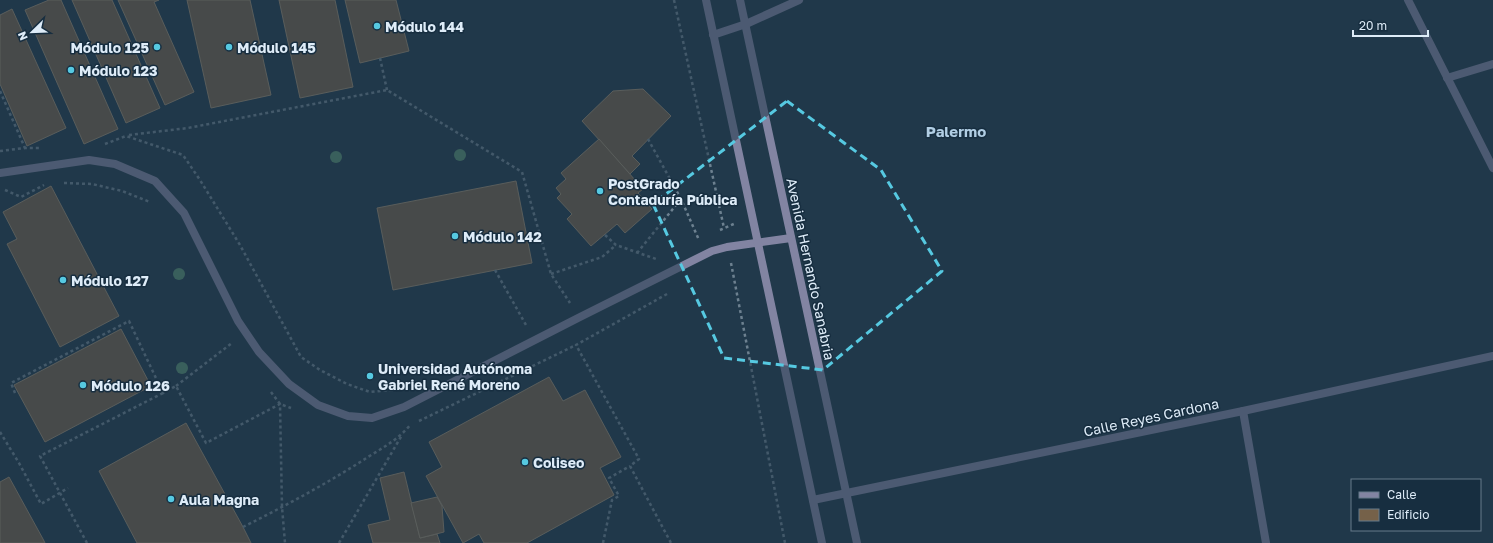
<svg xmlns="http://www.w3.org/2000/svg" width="1493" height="543" viewBox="0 0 1493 543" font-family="'Golos Text',sans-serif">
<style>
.building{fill:#756149;stroke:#9e8970}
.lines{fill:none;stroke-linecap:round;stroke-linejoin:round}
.path{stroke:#6d8190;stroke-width:2.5;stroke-dasharray:3 3;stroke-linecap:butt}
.service{stroke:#8284a2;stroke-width:8}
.minor{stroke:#8284a2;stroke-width:8}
.tertiary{stroke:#8284a2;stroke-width:8}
.tree{fill:#578f71}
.marked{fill:none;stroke:#56c9e1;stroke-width:3;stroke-dasharray:8 5;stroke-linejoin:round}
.poi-dot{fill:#56c9e1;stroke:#172e40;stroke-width:1.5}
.labels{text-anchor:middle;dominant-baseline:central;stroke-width:3;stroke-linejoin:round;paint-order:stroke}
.poi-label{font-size:14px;font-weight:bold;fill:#deecf8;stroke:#172e40;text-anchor:start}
.street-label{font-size:14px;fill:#deecf8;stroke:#172e40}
.neighbourhood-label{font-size:15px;font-weight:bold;fill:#b1cee4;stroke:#172e40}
</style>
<rect width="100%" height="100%" fill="#21394b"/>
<g class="building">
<path d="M49 0H61L118 129 84 144 25 10Z"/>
<path d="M72 0H112L160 108 126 123Z"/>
<path d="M118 0H159L154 2 194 92 165 105Z"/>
<path d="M187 0H250L271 95 211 108Z"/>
<path d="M279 0H335L353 87 300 98Z"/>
<path d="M345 0H396L409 51 360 63Z"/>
<path d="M12 9 66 128 27 146 0 84V15Z"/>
<path d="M643 89 671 116 632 156 640 164 630 174 582 121 613 91Z"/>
<path d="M599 139 643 189 638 193 652 209 625 233 617 224 591 246 567 219 572 214 557 198 561 194 556 188 566 179 561 173Z"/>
<path d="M516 181 532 263 393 290 377 208Z"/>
<path d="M51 186 119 316 60 347 7 244 17 239 3 212Z"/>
<path d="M121 329 151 386 45 442 14 385Z"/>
<path d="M549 377 563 401 585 390 621 457 600 468 614 495 527 543H484L479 534 463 543 426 476 442 467 429 442Z"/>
<path d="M186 423 243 527 251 543H137L99 471Z"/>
<path d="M404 472 420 538 437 534 440 543H373L368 525 390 520 380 478Z"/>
<path d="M9 477 43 539 45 543H0V482Z"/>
<path d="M437 497 442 506 444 532 420 538 411 503Z"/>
</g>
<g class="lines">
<g class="path">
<path d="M674 0 724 228"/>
<path d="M380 58 387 90"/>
<path d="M0 91 25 148"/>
<path d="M129 135 188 128 387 90 522 172 551 274 570 303"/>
<path d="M648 139 681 199 699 240"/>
<path d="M105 144 126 136 183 155 200 180 240 245 301 357 320 370 347 384 370 392 392 390 402 387"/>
<path d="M0 151 25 148H39"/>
<path d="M64 183 92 184 122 191 150 202"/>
<path d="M5 190 21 197 44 185"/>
<path d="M720 230 736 223"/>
<path d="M605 235 616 245 656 259"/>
<path d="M637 253 681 199"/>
<path d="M731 263 785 543"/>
<path d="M495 270 526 325"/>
<path d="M551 274 602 257 616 245"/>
<path d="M667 294 576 345 639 459 630 466 671 543"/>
<path d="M176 386 232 343"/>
<path d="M271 392 280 404 291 408"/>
<path d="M15 393 11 383 129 321 163 393 176 386 206 443 280 404 282 507 285 543"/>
<path d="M419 421 576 345"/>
<path d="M0 432 19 463 41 504 68 488"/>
<path d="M243 527C285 506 328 483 368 457 384 447 399 439 411 424"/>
<path d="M87 543 40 456 163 393"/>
<path d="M339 543 402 435"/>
<path d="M603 543 612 500 619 496 609 478 630 466"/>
</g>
<path class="service" d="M0 173 89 160 115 164 155 181 184 213 238 321 259 352 289 384 318 405 348 416 372 418 404 407 580 317 712 251 727 247 791 238"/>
<g class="minor">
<path d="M1408 0 1493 168"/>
<path d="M713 35 746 24 799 0"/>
<path d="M1447 78 1493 64"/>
<path d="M1243 411 1266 543"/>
<path d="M813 500 1243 411 1493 356"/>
</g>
<g class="tertiary">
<path d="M706 0 822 543"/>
<path d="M740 0 857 543"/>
</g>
</g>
<g class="tree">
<circle cx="460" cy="155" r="6"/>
<circle cx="336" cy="157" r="6"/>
<circle cx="179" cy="274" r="6"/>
<circle cx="182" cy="368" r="6"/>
</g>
<path d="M0 0H1493V543H0ZM787 101 881 170 942 271 823 370 724 358 653 204Z" fill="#21394b" fill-opacity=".55" fill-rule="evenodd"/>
<path class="marked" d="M787 101 881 170 942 271 823 370 724 358 653 204Z"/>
<g class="poi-dot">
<circle cx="377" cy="26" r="4"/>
<circle cx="157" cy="47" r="4"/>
<circle cx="229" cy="47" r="4"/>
<circle cx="71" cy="70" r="4"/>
<circle cx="600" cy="191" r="4"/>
<circle cx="455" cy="236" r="4"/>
<circle cx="63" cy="280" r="4"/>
<circle cx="370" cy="376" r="4"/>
<circle cx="83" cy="385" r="4"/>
<circle cx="525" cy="462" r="4"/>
<circle cx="171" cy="499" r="4"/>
</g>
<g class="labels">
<g class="poi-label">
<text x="385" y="26">Módulo 144</text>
<text x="149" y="47" text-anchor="end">Módulo 125</text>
<text x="237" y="47">Módulo 145</text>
<text x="79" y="70">Módulo 123</text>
<text x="608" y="183">PostGrado<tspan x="608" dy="16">Contaduría Pública</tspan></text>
<text x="463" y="236">Módulo 142</text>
<text x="71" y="280">Módulo 127</text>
<text x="378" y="368">Universidad Autónoma<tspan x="378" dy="16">Gabriel René Moreno</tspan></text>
<text x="91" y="385">Módulo 126</text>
<text x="533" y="462">Coliseo</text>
<text x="179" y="499">Aula Magna</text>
</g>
<g class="street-label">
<text transform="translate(811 269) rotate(78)">Avenida Hernando Sanabria</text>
<text transform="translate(1151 417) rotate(-12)">Calle Reyes Cardona</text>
</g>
<g class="neighbourhood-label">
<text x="956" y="131">Palermo</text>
</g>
</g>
<rect x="1351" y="479" width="130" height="52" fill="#172e40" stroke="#677a8a"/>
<rect x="1359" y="492" width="20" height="6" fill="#8284a2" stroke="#677a8a"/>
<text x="1387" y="499" font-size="12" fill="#deecf8">Calle</text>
<rect x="1359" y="509" width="20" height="12" fill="#756149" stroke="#677a8a"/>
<text x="1387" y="519" font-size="12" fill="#deecf8">Edificio</text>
<g transform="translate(32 32) rotate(247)" stroke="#172e40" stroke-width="3" paint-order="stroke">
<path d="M0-3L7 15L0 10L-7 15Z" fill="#deecf8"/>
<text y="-6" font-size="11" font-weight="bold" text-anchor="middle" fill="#deecf8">N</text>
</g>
<path d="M1353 30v6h75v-6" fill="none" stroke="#deecf8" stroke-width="2"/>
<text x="1359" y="30" font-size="12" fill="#deecf8" stroke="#172e40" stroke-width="3" paint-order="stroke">20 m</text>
</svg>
